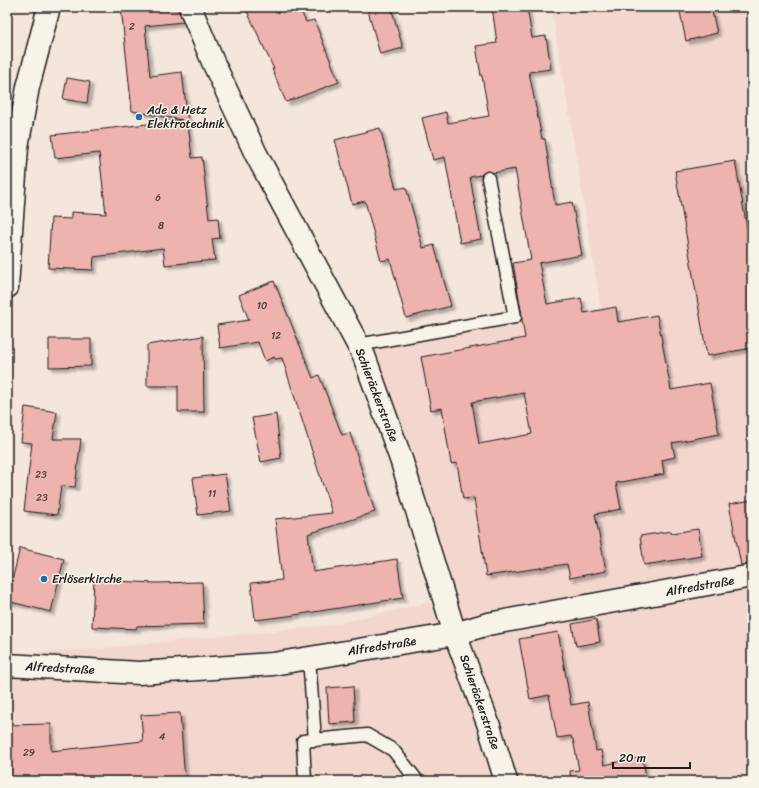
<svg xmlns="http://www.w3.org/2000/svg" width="759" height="788" viewBox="0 0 759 788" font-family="Sriracha,sans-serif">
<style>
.built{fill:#f3d7ce}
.building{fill:#eeb3ae;stroke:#1c1c1c;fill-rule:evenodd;filter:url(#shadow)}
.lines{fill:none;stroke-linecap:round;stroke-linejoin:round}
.service-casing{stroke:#1c1c1c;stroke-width:15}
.minor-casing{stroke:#1c1c1c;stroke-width:25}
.service{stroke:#f7f3e8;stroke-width:12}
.minor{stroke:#f7f3e8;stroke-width:22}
.poi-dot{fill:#1f6fb2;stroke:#f7f3e8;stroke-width:1.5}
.labels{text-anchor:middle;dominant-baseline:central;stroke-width:3;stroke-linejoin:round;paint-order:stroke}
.number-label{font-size:10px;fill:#504240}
.poi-label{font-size:12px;fill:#1c1c1c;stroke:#f7f3e8;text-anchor:start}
.street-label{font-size:12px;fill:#1c1c1c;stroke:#f7f3e8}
</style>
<defs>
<filter id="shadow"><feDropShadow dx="3.5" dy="3.5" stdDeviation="1" flood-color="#0004"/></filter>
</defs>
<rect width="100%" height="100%" fill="#f5e6dc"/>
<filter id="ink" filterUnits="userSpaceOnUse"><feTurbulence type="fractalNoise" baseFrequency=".025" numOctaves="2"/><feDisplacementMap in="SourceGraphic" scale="8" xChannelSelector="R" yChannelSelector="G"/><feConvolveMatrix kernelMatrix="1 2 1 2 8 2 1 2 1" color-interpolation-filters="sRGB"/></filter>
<g filter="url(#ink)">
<path class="built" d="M551 7H752V781H7V654L92 649 330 625 448 598 364 350 601 308Z"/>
<g class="building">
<path d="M121 7H178L183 22 145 26 150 76 182 72 192 158 202 157 209 219 218 218 220 238 212 239 215 260 165 265 163 248 94 257 93 270 48 268 51 218 71 219V212L106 214 99 153 55 158 52 135 182 120 132 111Z"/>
<path d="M245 7H299L306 22 314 20 339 82 286 102 272 69H274Z"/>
<path d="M367 7H391L403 48 380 54Z"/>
<path d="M492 7H527L532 38 546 36 551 69 529 72 542 139H545L555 205 572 202 582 255 539 263 547 304 581 298 584 313 616 307 618 322 657 315 671 390 710 383 719 434 672 443 675 457 662 460 664 474 616 483 621 509 595 514 606 571 570 578 567 564 486 576 474 498 463 499 457 463 451 464 442 408 431 410 421 357 525 338 522 320V316L513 263 531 260 515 169 493 173 487 171 481 175 470 177 481 239 460 243 445 157 433 160 422 118 446 112 448 123 489 116 482 76H481L476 46 497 43ZM524 393 532 434 479 444 472 402Z"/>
<path d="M679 7H711L717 33 686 41Z"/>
<path d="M67 78 90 82 87 103 63 99Z"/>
<path d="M380 128 396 189 406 187 423 248 434 245 451 306 406 318 390 259 381 261 365 201 352 204 335 140Z"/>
<path d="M735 161 752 256V348L707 356 675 171Z"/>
<path d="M274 281 313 378 319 375 342 435 350 433 375 512 308 534 313 572 397 559 403 598 288 616 255 620 251 583 282 580 275 519 332 513 282 358 275 359 274 357 265 361 258 342 220 348 217 325 249 320 239 295Z"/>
<path d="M203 336 204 412H178V386H147V345Z"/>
<path d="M49 339H91V366L49 367Z"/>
<path d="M25 407 57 412 53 439H81L75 487 61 486 57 515 24 511 32 443 21 442Z"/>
<path d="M276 414 281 458 261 462 252 418Z"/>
<path d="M225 474 231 511 198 515 193 478Z"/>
<path d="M752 500V564L741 565 729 504Z"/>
<path d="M698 529 702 556 644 565 640 536 671 531 672 533Z"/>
<path d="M20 548 64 559 51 612 7 601Z"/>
<path d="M94 580 156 583 202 582 204 624 137 626 136 629 92 627Z"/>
<path d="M596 619 600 642 576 646 572 624Z"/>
<path d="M558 632 571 705 588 702 596 751 601 750 604 765 642 757 647 781H571L570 771 579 770 573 739H572L571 736 557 738 549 695 530 699 519 639Z"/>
<path d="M353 686 355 722 329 724 327 688Z"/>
<path d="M180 713 185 781H7V725L51 724V751L143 741 141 715Z"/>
</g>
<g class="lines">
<g class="service-casing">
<g id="service">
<path d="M358 345 515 317 488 178"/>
<path d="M309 658 315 740"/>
<path d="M305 781 303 741 367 735 393 750 416 779 417 781"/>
</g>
</g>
<g class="minor-casing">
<g id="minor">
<path d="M190 7 213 62 256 154 364 356 402 462 455 634 489 726 506 781"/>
<path d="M7 287 17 147 28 87 49 7"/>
<path d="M7 665 139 673 273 664 455 634 488 624 752 576"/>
</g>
</g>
<use href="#service" class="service"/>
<use href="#minor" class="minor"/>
</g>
</g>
<g class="poi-dot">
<circle cx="139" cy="117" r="4"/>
<circle cx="44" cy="579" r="4"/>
</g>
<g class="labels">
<g class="number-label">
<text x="132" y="27">2</text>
<text x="158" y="198">6</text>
<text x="161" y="226">8</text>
<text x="262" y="306">10</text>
<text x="276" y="336">12</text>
<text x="41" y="475">23</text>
<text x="212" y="494">11</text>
<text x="42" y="498">23</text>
<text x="162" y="737">4</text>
<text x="29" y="753">29</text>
</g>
<g class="poi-label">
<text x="147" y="110">Ade &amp; Hetz<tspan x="147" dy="14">Elektrotechnik</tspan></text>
<text x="52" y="579">Erlöserkirche</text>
</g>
<g class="street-label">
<text transform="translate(377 395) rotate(69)">Schieräckerstraße</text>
<text transform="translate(700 586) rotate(-10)">Alfredstraße</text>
<text transform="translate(382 646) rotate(-9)">Alfredstraße</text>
<text transform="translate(60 668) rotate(3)">Alfredstraße</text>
<text transform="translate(480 702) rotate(71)">Schieräckerstraße</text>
</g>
</g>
<rect width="759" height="788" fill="none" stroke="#f7f3e8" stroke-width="24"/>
<rect x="12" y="12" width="735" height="764" fill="none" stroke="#1c1c1c" stroke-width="1.5" filter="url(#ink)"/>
<path d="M613 762v6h77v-6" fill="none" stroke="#1c1c1c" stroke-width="2"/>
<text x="619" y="762" font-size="12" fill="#1c1c1c" stroke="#f7f3e8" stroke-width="3" paint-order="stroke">20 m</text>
</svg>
